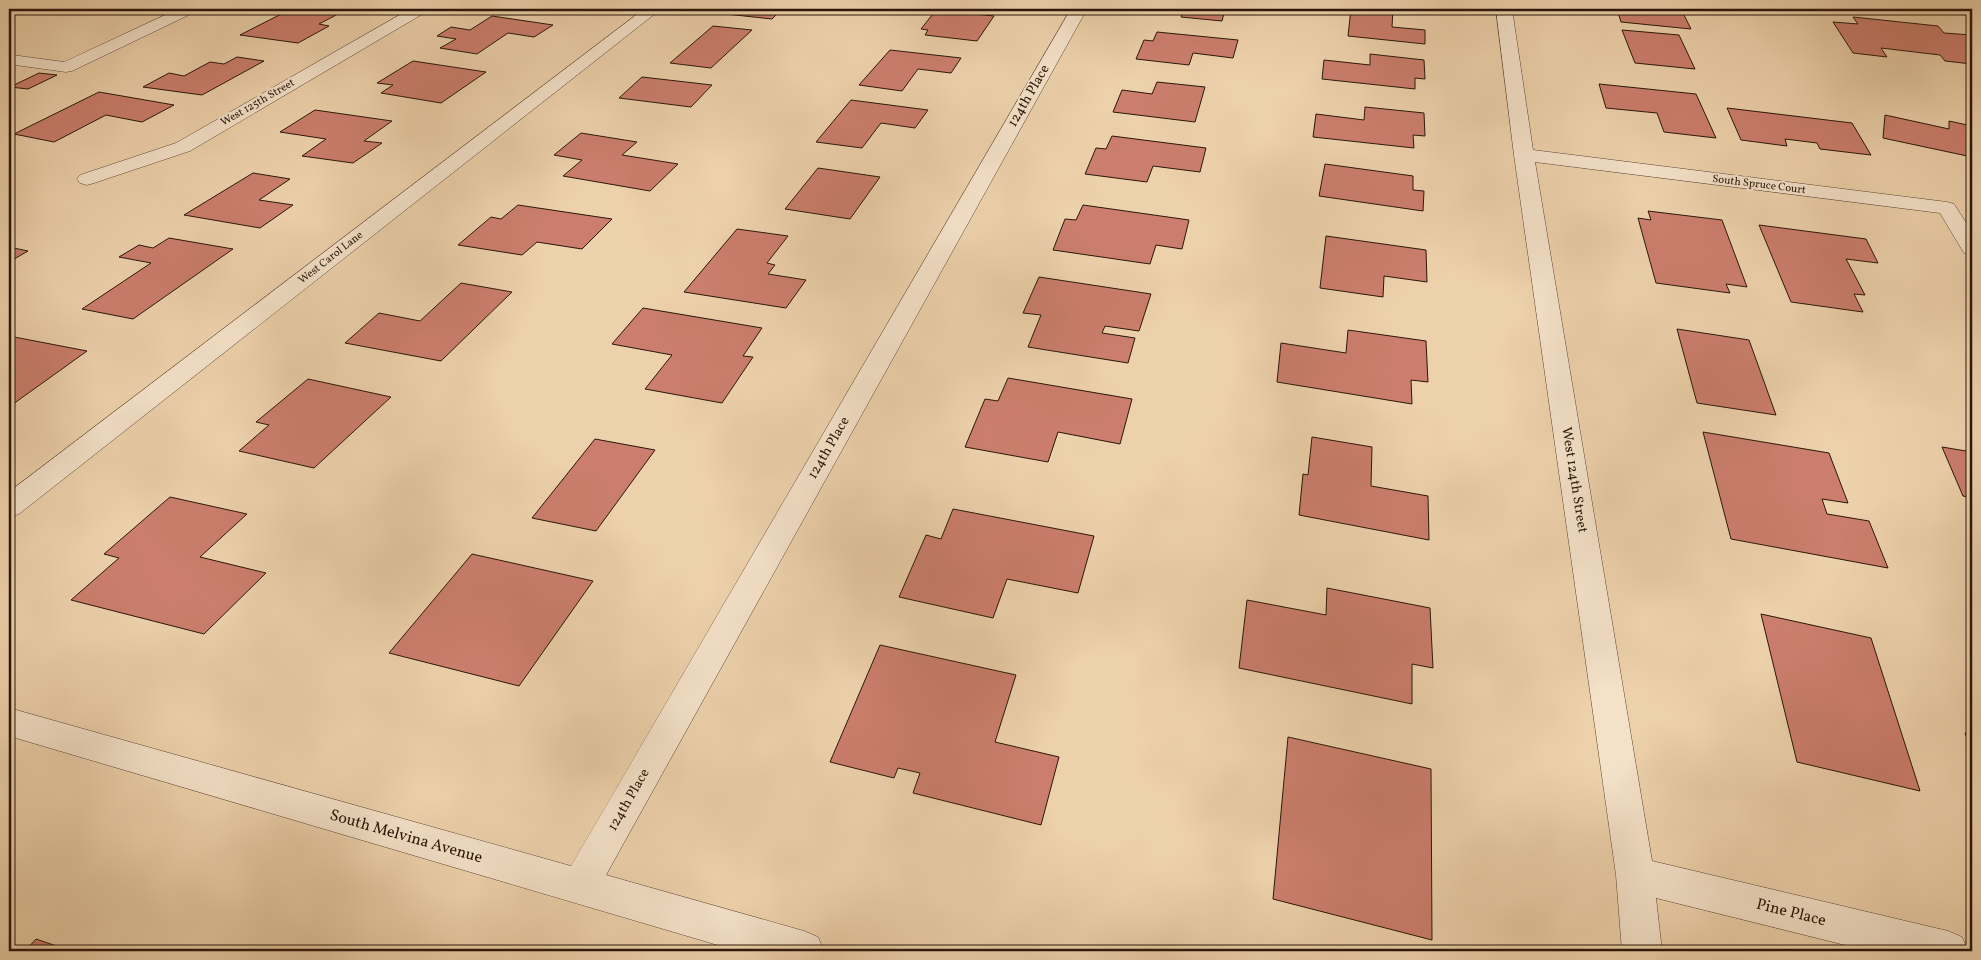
<svg xmlns="http://www.w3.org/2000/svg" width="1981" height="960" viewBox="0 0 1981 960" font-family="Vollkorn,serif">
<style>
.building{fill:#cb7e6d;stroke:#2a1609}
.lines{fill:none;stroke-linecap:round;stroke-linejoin:round}
.minor-casing{stroke:#5b4532;stroke-width:1}
.minor{fill:#f3e1c8;fill-rule:evenodd}
.labels{text-anchor:middle;dominant-baseline:central;stroke-width:4;stroke-linejoin:round;paint-order:stroke}
.far-street-label{font-size:11px;fill:#2a1609;stroke:#f3e1c8}
.street-label{font-size:14px;fill:#2a1609;stroke:#f3e1c8}
.near-street-label{font-size:16px;fill:#2a1609;stroke:#f3e1c8}
</style>
<rect width="100%" height="100%" fill="#edd1ab"/>
<filter id="stains"><feTurbulence type="fractalNoise" baseFrequency=".004" numOctaves="4"/><feColorMatrix values="0 0 0 0 .2 0 0 0 0 .09 0 0 0 0 .02 0 0 0 .5 -.17"/></filter>
<radialGradient id="worn" r=".72"><stop offset=".6" stop-color="#630" stop-opacity="0"/><stop offset="1" stop-color="#630" stop-opacity=".3"/></radialGradient>
<g class="building">
<path d="M291 9 338 14 319 24 329 26 298 43 240 35Z"/>
<path d="M732 9H821L817 13 782 9 772 19 726 14Z"/>
<path d="M1184 9H1225L1222 21 1181 17Z"/>
<path d="M1351 9H1393L1392 27 1425 30V44L1348 36Z"/>
<path d="M1617 9H1681L1691 29 1621 22Z"/>
<path d="M936 10 994 16 977 41 925 35 928 30 921 29Z"/>
<path d="M492 16 553 25 534 37 508 33 477 54 440 48 456 39 437 36 451 27 470 30Z"/>
<path d="M1853 17 1938 26 1944 33 1972 35V64L1945 61 1940 55 1881 48 1887 57 1853 53 1833 22 1858 24Z"/>
<path d="M713 26 752 30 711 68 670 63Z"/>
<path d="M1622 30 1679 35 1695 69 1635 63Z"/>
<path d="M1157 32 1238 40 1233 58 1193 53 1189 65 1136 59 1144 40 1153 41Z"/>
<path d="M890 50 961 58 951 73 918 69 902 91 859 85Z"/>
<path d="M1370 54 1424 60 1425 79 1415 78V89L1322 79 1324 60 1370 65Z"/>
<path d="M237 57 264 61 202 95 143 87 169 73 184 76 210 62 224 64Z"/>
<path d="M413 61 486 72 441 103 381 93 393 85 377 83Z"/>
<path d="M39 73 57 75 28 89 10 87Z"/>
<path d="M642 77 712 85 691 107 619 98Z"/>
<path d="M1157 82 1205 87 1195 122 1113 112 1122 90 1152 94Z"/>
<path d="M1599 84 1696 94 1716 138 1664 132 1657 113 1606 108Z"/>
<path d="M99 92 174 105 142 122 106 115 54 142 14 134Z"/>
<path d="M851 100 928 110 915 128 881 123 862 148 816 142Z"/>
<path d="M1365 107 1424 113 1425 136 1413 135 1414 148 1313 137 1316 114 1364 120Z"/>
<path d="M1727 108 1852 123 1871 155 1820 149 1817 143 1785 139 1787 146 1741 140Z"/>
<path d="M315 110 392 121 364 141 382 143 353 163 302 156 326 139 280 132Z"/>
<path d="M1885 115 1949 129V121L1972 126V157L1883 138Z"/>
<path d="M581 133 637 142 622 155 678 164 650 191 563 176 582 160 554 155Z"/>
<path d="M1112 136 1206 148 1200 172 1153 166 1147 182 1085 174 1096 148 1106 149Z"/>
<path d="M1325 164 1413 176V190L1424 191 1423 211 1319 196Z"/>
<path d="M818 168 880 177 850 219 785 209Z"/>
<path d="M253 173 290 179 259 200 293 205 260 228 184 215Z"/>
<path d="M518 205 612 219 582 249 537 242 522 255 458 245 491 217 501 219Z"/>
<path d="M1083 205 1189 220 1182 249 1156 245 1150 264 1053 250 1065 219 1076 220Z"/>
<path d="M1648 211 1722 220 1747 287 1726 284 1730 293 1656 283 1638 218 1651 220Z"/>
<path d="M1759 225 1866 239 1878 263 1846 259 1865 295 1854 294 1863 312 1791 302Z"/>
<path d="M737 229 788 236 767 263 775 265 768 274 806 280 786 308 684 292Z"/>
<path d="M1326 236 1426 250 1427 282 1384 276 1383 297 1320 288Z"/>
<path d="M169 238 233 249 133 319 82 309 151 263 119 257 139 245 153 248Z"/>
<path d="M9 247 28 251 9 262Z"/>
<path d="M1039 277 1151 294 1139 331 1105 326 1102 333 1135 338 1128 363 1028 347 1041 315 1023 313Z"/>
<path d="M461 283 512 292 441 361 345 343 379 313 420 321Z"/>
<path d="M643 308 762 328 743 356 753 357 722 403 645 389 672 355 612 344Z"/>
<path d="M1677 329 1749 340 1776 415 1697 403Z"/>
<path d="M1348 330 1426 341 1428 382 1411 380 1412 404 1277 382 1281 343 1346 353Z"/>
<path d="M9 336 87 351 9 407Z"/>
<path d="M1008 378 1132 399 1120 444 1058 432 1048 462 965 447 985 399 998 401Z"/>
<path d="M308 379 391 397 314 468 239 451 269 425 256 422Z"/>
<path d="M1703 432 1829 453 1848 503 1822 499 1827 514 1869 521 1888 568 1731 539Z"/>
<path d="M1312 437 1372 447 1371 486 1428 496 1429 540 1299 515 1303 474 1308 475Z"/>
<path d="M595 439 655 450 596 531 532 518Z"/>
<path d="M1942 447 1972 452V498L1963 496Z"/>
<path d="M170 497 247 514 200 557 266 573 204 634 71 600 119 558 104 554Z"/>
<path d="M953 509 1094 536 1078 593 1007 579 993 618 899 597 926 535 941 539Z"/>
<path d="M472 554 593 581 519 686 389 653Z"/>
<path d="M1327 588 1430 608 1433 668 1412 664V704L1239 668 1247 600 1326 615Z"/>
<path d="M1761 614 1871 638 1920 791 1797 762Z"/>
<path d="M880 645 1016 675 995 742 1059 757 1041 825 913 793 920 773 898 768 894 778 830 762Z"/>
<path d="M1965 733 1972 735V752Z"/>
<path d="M1288 737 1431 769 1432 940 1273 899Z"/>
<path d="M36 939 71 951H25Z"/>
</g>
<g class="lines">
<g class="minor-casing">
<g id="minor">
<path d="M178 9H198L195 12 72 71 66 72 15 65 9 67V56L12 55 64 62Z"/>
<path d="M410 9H429L426 12 190 151 94 183 87 185 80 183 77 179 80 175 176 143Z"/>
<path d="M644 9H661L19 514 9 517V492Z"/>
<path d="M1071 9H1087L606 875 804 931 818 937 824 951H738L9 736V708L571 866Z"/>
<path d="M1496 9H1512L1533 150 1947 202 1954 204 1972 232V254L1964 253 1940 213 1535 162 1652 861 1948 931 1962 937 1968 951H1869L1656 898 1662 951H1622L1616 875 1514 155Z"/>
</g>
</g>
<use href="#minor" class="minor"/>
</g>
<g class="labels">
<g class="far-street-label">
<text transform="translate(258 103) rotate(-30)">West 125th Street</text>
<text transform="translate(1759 185) rotate(7)">South Spruce Court</text>
<text transform="translate(331 258) rotate(-38)">West Carol Lane</text>
</g>
<g class="street-label">
<text transform="translate(1029 96) rotate(-60)">124th Place</text>
<text transform="translate(829 448) rotate(-60)">124th Place</text>
<text transform="translate(1574 480) rotate(81)">West 124th Street</text>
<text transform="translate(629 800) rotate(-60)">124th Place</text>
</g>
<g class="near-street-label">
<text transform="translate(406 837) rotate(16)">South Melvina Avenue</text>
<text transform="translate(1791 913) rotate(14)">Pine Place</text>
</g>
</g>
<rect width="1981" height="960" fill="none" stroke="#edd1ab" stroke-width="30"/>
<rect x="10" y="10" width="1961" height="940" fill="none" stroke="#2a1609" stroke-width="2.5"/>
<rect x="15" y="15" width="1951" height="930" fill="none" stroke="#2a1609"/>
<rect width="100%" height="100%" filter="url(#stains)"/>
<rect width="100%" height="100%" fill="url(#worn)"/>
</svg>
